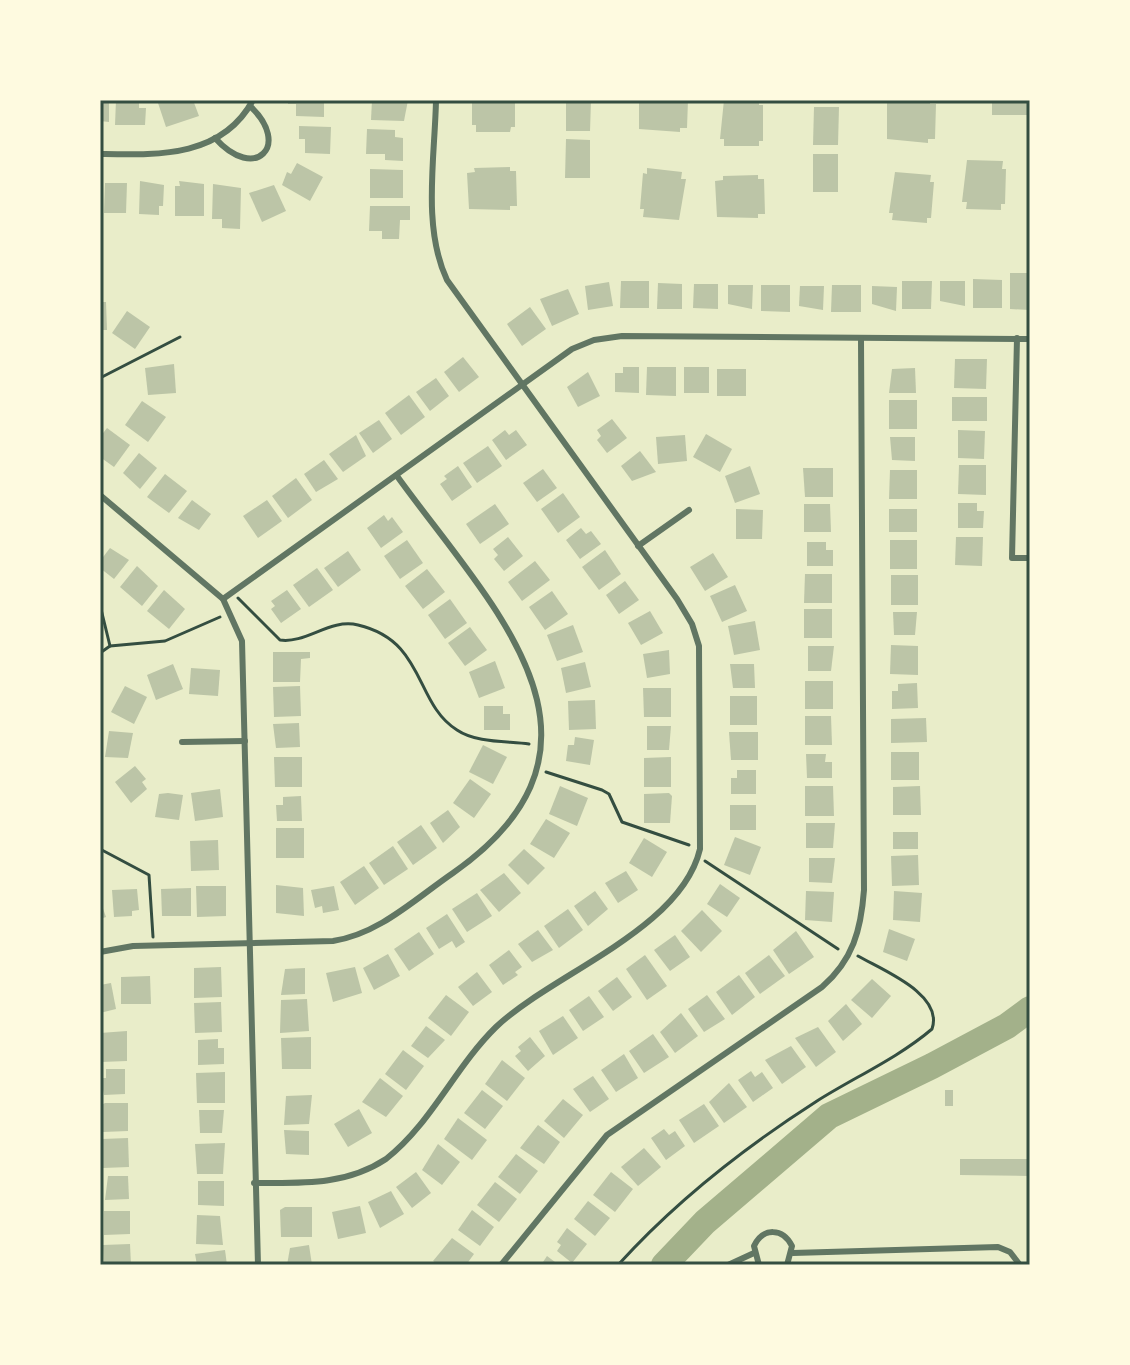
<svg xmlns="http://www.w3.org/2000/svg" width="1130" height="1365" viewBox="0 0 1130 1365" font-family="'Fira Sans',sans-serif">
<style>
.lines{fill:none;stroke-linecap:round;stroke-linejoin:round}
.river{stroke:#a3b18a;stroke-width:26}
.building{fill:#bcc5a7}
.path{stroke:#344e41;stroke-width:3}
.minor{stroke:#617663;stroke-width:6}
.neatline{fill:none;stroke:#344e41;stroke-width:3}
</style>
<rect width="100%" height="100%" fill="#e9edc9"/>
<g class="lines">
<path class="river" d="M664 1265 705 1222 829 1116 932 1066 1007 1026 1030 1009"/>
</g>
<g class="building">
<path d="M100 100H109V122L100 121Z"/>
<path d="M116 100H139V108H146L145 125H115Z"/>
<path d="M157 100H193L199 116 166 127Z"/>
<path d="M288 100H324V117L296 116V104H288Z"/>
<path d="M372 100H408L404 121 371 120Z"/>
<path d="M472 100H515V127H511L510 132H476V125H472Z"/>
<path d="M566 100H591L590 131H566Z"/>
<path d="M639 100H688L687 128H680V132L639 129Z"/>
<path d="M724 100H759V105H763V141H759V146H724V139H720Z"/>
<path d="M895 100H930V104H936L935 139H928V143L887 139V103H895Z"/>
<path d="M992 100H1030L1029 115H992Z"/>
<path d="M814 107H839L838 145H813Z"/>
<path d="M299 126 331 127 330 154 305 153V139H299Z"/>
<path d="M367 129 395 130V137L403 138V161L385 160V154H366Z"/>
<path d="M566 139 590 140V178H565Z"/>
<rect x="813" y="154" width="25" height="38"/>
<path d="M967 160 1003 161 1002 169H1006L1005 204H1001V210L966 209 967 202H962Z"/>
<path d="M297 163 323 177 310 201 282 185 287 172 291 174Z"/>
<path d="M510 167V171H516L517 206H510V210L469 209 467 173 475 172 474 168Z"/>
<path d="M647 168 682 172 681 179H686L679 220 643 217 644 209H640L643 173 647 174Z"/>
<path d="M370 169 403 170V198H370Z"/>
<path d="M895 172 931 175 930 182H934L931 218H927V223L892 220 893 213H889Z"/>
<path d="M758 175V179H764L765 214H758V218L717 217 715 181 723 180V176Z"/>
<path d="M140 181 164 185 163 206H159V215L139 214Z"/>
<path d="M179 181 204 184V216H175V186H180Z"/>
<path d="M105 183H127L126 213H104Z"/>
<path d="M213 184 241 188 240 229 222 228V219H212Z"/>
<path d="M274 185 286 211 262 222 249 193Z"/>
<path d="M370 206H410V220H400L399 239H382V231H369Z"/>
<path d="M1010 273H1030V310L1010 309Z"/>
<path d="M973 279 1002 280V308H973Z"/>
<path d="M621 281H649V308H620Z"/>
<path d="M902 281H932L931 309H902Z"/>
<path d="M940 281H965V306L940 301Z"/>
<path d="M609 282 613 306 588 310 585 286Z"/>
<path d="M658 283 682 284V309H657Z"/>
<path d="M694 284H718V309L693 308Z"/>
<path d="M728 285H753L752 309 728 304Z"/>
<path d="M761 285H790V312L761 311Z"/>
<path d="M832 285H861V312H831Z"/>
<path d="M800 286H824L823 310 799 306Z"/>
<path d="M872 286 897 287 896 311 872 304Z"/>
<path d="M568 289 579 314 552 326 540 299Z"/>
<path d="M100 302H106L107 330H100Z"/>
<path d="M530 307 546 329 522 346 507 324Z"/>
<path d="M127 311 150 327 135 349 112 333Z"/>
<path d="M463 357 479 377 459 392 444 372Z"/>
<path d="M955 359H987L986 389 954 388Z"/>
<path d="M174 364 176 393 148 395 145 368Z"/>
<path d="M623 367H639V393L615 392V373H623Z"/>
<path d="M647 367H676V396L646 395Z"/>
<rect x="684" y="367" width="25" height="26"/>
<path d="M915 368 916 393H889L892 369Z"/>
<rect x="717" y="369" width="29" height="27"/>
<path d="M588 372 600 396 578 407 567 387Z"/>
<path d="M436 378 449 396 430 411 416 392Z"/>
<path d="M409 395 425 417 401 435 385 413Z"/>
<rect x="952" y="397" width="35" height="24"/>
<rect x="889" y="400" width="28" height="29"/>
<path d="M142 401 166 417 148 442 125 425Z"/>
<path d="M612 419 627 438 607 453 597 440 601 436 597 430Z"/>
<path d="M379 420 392 439 373 453 359 433Z"/>
<path d="M107 428 130 445 114 467 100 457V437Z"/>
<path d="M505 430 509 435 516 430 527 445 506 460 492 440Z"/>
<path d="M958 430 985 431 984 459 958 458Z"/>
<path d="M706 434 732 449 720 472 693 457Z"/>
<path d="M356 435 366 456 343 472 329 454Z"/>
<path d="M685 435 687 461 658 464 656 437Z"/>
<path d="M890 437H915V461L892 460Z"/>
<path d="M488 446 502 466 477 483 463 463Z"/>
<path d="M640 451 656 472 632 481 621 466Z"/>
<path d="M139 453 157 468 140 489 123 473Z"/>
<path d="M324 460 338 479 316 492 304 474Z"/>
<path d="M959 465H986V495L958 494Z"/>
<path d="M458 466 472 487 452 501 440 484 447 479 444 476Z"/>
<path d="M750 466 760 494 735 503 725 476Z"/>
<path d="M803 468H833V497H805Z"/>
<path d="M543 469 557 488 537 502 523 483Z"/>
<path d="M890 470H917V499H889Z"/>
<path d="M165 474 187 491 169 513 147 497Z"/>
<path d="M296 478 312 500 288 518 272 496Z"/>
<path d="M563 493 580 517 558 533 541 509Z"/>
<path d="M192 500 211 514 199 530 178 518Z"/>
<path d="M267 500 282 521 258 538 243 516Z"/>
<path d="M958 503H977V511H984L983 528H958Z"/>
<path d="M495 504 509 524 480 544 466 524Z"/>
<path d="M804 504H830L831 532H804Z"/>
<path d="M736 509 763 510 762 539H736Z"/>
<rect x="889" y="509" width="28" height="23"/>
<path d="M384 515 388 521 392 517 403 532 381 548 367 528Z"/>
<path d="M581 528 586 534 591 531 601 544 580 559 566 540Z"/>
<path d="M508 537 523 556 504 571 494 559 498 555 493 549Z"/>
<path d="M956 537H983L982 566 955 565Z"/>
<path d="M407 540 423 563 400 579 384 556Z"/>
<rect x="890" y="540" width="27" height="29"/>
<path d="M807 542H826V550H833V566H807Z"/>
<path d="M110 548 129 560 114 579 100 568V561Z"/>
<path d="M605 550 621 574 599 590 582 567Z"/>
<path d="M348 551 361 570 338 587 324 568Z"/>
<path d="M713 553 728 577 705 591 690 567Z"/>
<path d="M535 561 550 580 522 601 508 582Z"/>
<path d="M137 566 158 586 142 606 120 587Z"/>
<path d="M317 568 333 590 309 607 293 585Z"/>
<path d="M427 569 445 592 423 609 405 586Z"/>
<path d="M805 574H832V603H804Z"/>
<rect x="891" y="575" width="27" height="30"/>
<path d="M625 581 639 600 619 614 606 595Z"/>
<path d="M735 585 747 611 722 622 710 596Z"/>
<path d="M164 590 185 609 169 629 147 611Z"/>
<path d="M287 590 301 609 281 623 271 609 275 606 271 601Z"/>
<path d="M552 591 568 614 545 630 529 607Z"/>
<path d="M450 599 467 623 445 639 428 615Z"/>
<rect x="804" y="609" width="28" height="29"/>
<path d="M650 611 663 633 641 645 628 623Z"/>
<path d="M893 612H917L915 635H894Z"/>
<path d="M755 621 760 650 734 655 728 626Z"/>
<path d="M573 625 583 652 557 661 547 635Z"/>
<path d="M470 627 487 650 465 666 448 643Z"/>
<path d="M891 645 918 646V675L890 674Z"/>
<path d="M808 646H834L831 671H808Z"/>
<path d="M669 650 670 674 647 678 643 654Z"/>
<path d="M273 652H310V658L301 659 300 682H273Z"/>
<path d="M495 661 505 688 479 698 469 672Z"/>
<path d="M585 662 591 687 566 693 561 668Z"/>
<path d="M173 664 183 689 156 700 147 675Z"/>
<path d="M730 664H754L755 688H733Z"/>
<path d="M191 668 220 670 218 696 189 694Z"/>
<rect x="805" y="681" width="28" height="28"/>
<path d="M917 683 918 708 892 709V691H898V684Z"/>
<path d="M125 686 147 697 134 724 111 712Z"/>
<path d="M300 686 301 716 274 717 273 687Z"/>
<path d="M643 688H671V717H644Z"/>
<rect x="730" y="696" width="27" height="29"/>
<path d="M595 700 596 729 569 730 568 701Z"/>
<path d="M484 706H503V714H510V730H484Z"/>
<path d="M805 716H831L832 745H805Z"/>
<path d="M926 718 927 742 891 743V719Z"/>
<path d="M299 723 300 747 276 748 273 724Z"/>
<path d="M647 726H671L669 750H647Z"/>
<path d="M109 731 133 733 128 758 105 757Z"/>
<path d="M729 732H758V760H731Z"/>
<path d="M575 737 594 740 590 765 566 761 568 745H574Z"/>
<path d="M483 745 507 757 493 784 469 772Z"/>
<rect x="891" y="752" width="28" height="28"/>
<path d="M806 754H826L825 762H832V778H807Z"/>
<path d="M274 757H302V787H275Z"/>
<path d="M671 757V787H644V758Z"/>
<path d="M135 766 146 779 142 782 147 789 131 803 115 782Z"/>
<path d="M737 770H756V794H731V778H737Z"/>
<path d="M470 779 491 794 474 818 453 803Z"/>
<path d="M560 786 588 798 577 826 549 814Z"/>
<path d="M805 786H833L834 816H805Z"/>
<path d="M920 786 921 815H893V787Z"/>
<path d="M220 789 223 817 195 821 191 793Z"/>
<path d="M168 793 183 795 179 820 155 817 159 794Z"/>
<path d="M669 793 672 796 670 823H644V794Z"/>
<path d="M301 796 302 821H277L276 805H283V797Z"/>
<rect x="730" y="805" width="26" height="25"/>
<path d="M448 810 460 827 443 843 430 823Z"/>
<path d="M546 819 570 833 554 858 530 844Z"/>
<path d="M806 823H835L833 848H806Z"/>
<path d="M421 825 437 848 413 865 397 842Z"/>
<rect x="276" y="828" width="28" height="30"/>
<rect x="893" y="832" width="25" height="17"/>
<path d="M735 837 761 847 750 875 724 865Z"/>
<path d="M644 838 667 852 652 877 629 863Z"/>
<path d="M218 840 219 870 191 871 190 841Z"/>
<path d="M393 846 408 869 384 885 369 863Z"/>
<path d="M524 849 545 868 528 885 508 865Z"/>
<path d="M918 855 919 885 892 886 891 856Z"/>
<path d="M809 858H835L832 883 809 882Z"/>
<path d="M364 866 379 888 355 905 340 882Z"/>
<path d="M626 871 638 890 618 903 605 883Z"/>
<path d="M504 873 521 893 499 912 480 890Z"/>
<path d="M720 884 740 898 727 917 707 904Z"/>
<path d="M276 885 303 888 304 916 276 913Z"/>
<path d="M196 886H226V916L197 917Z"/>
<path d="M334 886 339 910 323 913 322 906 315 908 311 890Z"/>
<path d="M191 888V916H162L161 889Z"/>
<path d="M137 889 139 910 132 911V916L114 917 112 890Z"/>
<path d="M595 891 608 909 588 926 574 906Z"/>
<path d="M806 891 834 892 832 922 805 920Z"/>
<path d="M894 891 922 893 920 922 893 920Z"/>
<path d="M477 893 492 916 467 932 452 909Z"/>
<path d="M100 900 106 917 100 919Z"/>
<path d="M568 909 583 930 559 948 544 926Z"/>
<path d="M702 910 722 931 701 952 681 931Z"/>
<path d="M447 914 465 942 456 948 452 941 439 949 426 928Z"/>
<path d="M889 929 915 939 907 961 883 952Z"/>
<path d="M538 930 553 950 532 962 518 944Z"/>
<path d="M796 931 814 957 789 974 773 950Z"/>
<path d="M419 932 434 954 409 971 394 949Z"/>
<path d="M675 935 690 957 670 971 654 950Z"/>
<path d="M509 950 522 967 515 972 518 975 503 985 489 965Z"/>
<path d="M388 954 400 976 374 990 363 968Z"/>
<path d="M645 955 667 986 647 1000 626 969Z"/>
<path d="M769 955 785 976 760 994 745 973Z"/>
<path d="M221 967 222 997 194 998V968Z"/>
<path d="M355 967 362 993 333 1002 326 973Z"/>
<path d="M305 968V994L281 995 285 969Z"/>
<path d="M477 972 492 992 473 1006 458 987Z"/>
<path d="M739 975 755 997 732 1015 716 992Z"/>
<path d="M150 976 151 1004H121V977Z"/>
<path d="M617 977 632 997 613 1011 598 991Z"/>
<path d="M872 979 891 996 872 1018 851 1000Z"/>
<path d="M111 983 116 1009 100 1013V985Z"/>
<path d="M446 995 469 1012 451 1036 428 1018Z"/>
<path d="M707 995 725 1019 704 1032 688 1009Z"/>
<path d="M589 996 604 1017 583 1031 569 1010Z"/>
<path d="M307 999 309 1031 280 1033 281 1000Z"/>
<path d="M221 1002 222 1032 195 1033 194 1003Z"/>
<path d="M846 1004 862 1024 843 1041 828 1021Z"/>
<path d="M681 1013 698 1036 675 1053 660 1032Z"/>
<path d="M563 1016 578 1038 553 1055 539 1031Z"/>
<path d="M426 1026 445 1040 428 1058 411 1046Z"/>
<path d="M818 1027 836 1052 816 1067 795 1038Z"/>
<path d="M127 1031V1061L101 1062 100 1033Z"/>
<path d="M653 1034 669 1057 644 1073 629 1051Z"/>
<path d="M311 1037V1069H282L281 1038Z"/>
<path d="M530 1037 545 1056 528 1071 515 1056 521 1051 518 1047Z"/>
<path d="M218 1039V1048H224V1064L198 1065V1040Z"/>
<path d="M791 1046 806 1067 782 1084 765 1060Z"/>
<path d="M403 1050 424 1066 406 1090 385 1074Z"/>
<path d="M624 1054 638 1078 616 1092 601 1070Z"/>
<path d="M502 1060 525 1078 507 1101 485 1084Z"/>
<path d="M106 1069H125V1094L104 1095 101 1078H106Z"/>
<path d="M751 1071 755 1077 762 1072 773 1088 753 1102 738 1080Z"/>
<path d="M225 1072V1103H197L196 1073Z"/>
<path d="M593 1076 609 1099 590 1112 573 1089Z"/>
<path d="M380 1078 403 1096 386 1117 362 1102Z"/>
<path d="M729 1083 747 1107 724 1123 709 1102Z"/>
<path d="M482 1090 503 1106 485 1129 464 1113Z"/>
<rect x="945" y="1090" width="8" height="16"/>
<path d="M312 1095 309 1124 284 1125 286 1096Z"/>
<path d="M563 1099 583 1115 564 1138 544 1121Z"/>
<path d="M105 1103H128V1131L103 1132 101 1105Z"/>
<path d="M704 1104 719 1126 694 1143 679 1120Z"/>
<path d="M359 1109 372 1133 348 1147 334 1124Z"/>
<path d="M199 1110H224L222 1133H200Z"/>
<path d="M458 1118 487 1140 472 1160 444 1139Z"/>
<path d="M538 1125 560 1142 544 1164 520 1148Z"/>
<path d="M664 1129 669 1135 675 1131 685 1146 666 1160 651 1138Z"/>
<path d="M284 1130 309 1131V1155L286 1154Z"/>
<path d="M128 1138 129 1167 103 1168 102 1139Z"/>
<path d="M225 1143 223 1174H197L195 1144Z"/>
<path d="M438 1144 460 1162 442 1185 422 1170Z"/>
<path d="M644 1148 661 1167 638 1186 621 1167Z"/>
<path d="M516 1154 538 1171 520 1194 498 1177Z"/>
<path d="M960 1159H1030V1176L960 1175Z"/>
<path d="M416 1172 431 1193 412 1208 396 1187Z"/>
<path d="M611 1172 633 1189 615 1212 593 1195Z"/>
<path d="M108 1176H128L129 1199 105 1200Z"/>
<path d="M198 1181H224V1206L198 1205Z"/>
<path d="M495 1182 517 1199 499 1222 477 1205Z"/>
<path d="M391 1191 404 1214 380 1228 368 1202Z"/>
<path d="M588 1201 610 1218 595 1236 574 1219Z"/>
<path d="M360 1206 366 1233 338 1239 332 1212Z"/>
<path d="M285 1207H312V1237H281L280 1210Z"/>
<path d="M472 1210 494 1227 480 1246 458 1230Z"/>
<path d="M104 1211H130V1234L104 1235Z"/>
<path d="M197 1215 220 1216 223 1245 196 1244Z"/>
<path d="M567 1228 587 1244 572 1263 557 1251 561 1245 557 1242Z"/>
<path d="M452 1238 474 1254 466 1265H439L433 1261Z"/>
<path d="M130 1244 131 1265H104L103 1245Z"/>
<path d="M309 1245 312 1265H287L290 1248Z"/>
<path d="M225 1250 227 1265H197L195 1254Z"/>
<path d="M547 1256 559 1265H541Z"/>
</g>
<g class="lines">
<g class="path">
<path d="M100 378 180 337"/>
<path d="M238 598 280 640C306 644 330 618 358 625 426 641 414 703 457 730 476 743 507 741 529 744"/>
<path d="M100 605 110 646 100 653"/>
<path d="M110 646 165 641 220 617"/>
<path d="M546 772 602 790 609 794 622 822 689 845"/>
<path d="M100 849 149 875 153 937"/>
<path d="M705 861 838 949"/>
<path d="M618 1265C676 1201 745 1147 817 1101 855 1077 898 1058 932 1029 944 994 882 970 858 956"/>
</g>
<g class="minor">
<path d="M215 138C255 183 292 145 250 106"/>
<path d="M100 154C157 155 222 158 253 100"/>
<path d="M1017 338 1012 558H1030"/>
<path d="M100 495 223 599 242 641 258 1265"/>
<path d="M638 546 689 510"/>
<path d="M223 599 572 349 594 340 622 336 1030 339"/>
<path d="M182 742 245 741"/>
<path d="M100 952 133 946 333 941C379 934 415 899 453 873 638 743 489 604 397 476"/>
<path d="M254 1183C301 1183 345 1186 386 1159 431 1124 455 1067 496 1027 553 973 681 930 700 849L699 646 692 624 677 599 447 280C422 227 435 157 436 100"/>
<path d="M793 1253 998 1247 1010 1252 1020 1265"/>
<path d="M501 1265 607 1135 822 987C853 960 861 930 864 890L861 340"/>
<path d="M728 1265 754 1253"/>
<path d="M759 1265 754 1246C763 1227 783 1228 792 1246L787 1265"/>
</g>
</g>
<rect width="1130" height="1365" fill="none" stroke="#fefae0" stroke-width="204"/>
<rect x="102" y="102" width="926" height="1161" class="neatline"/>
</svg>
